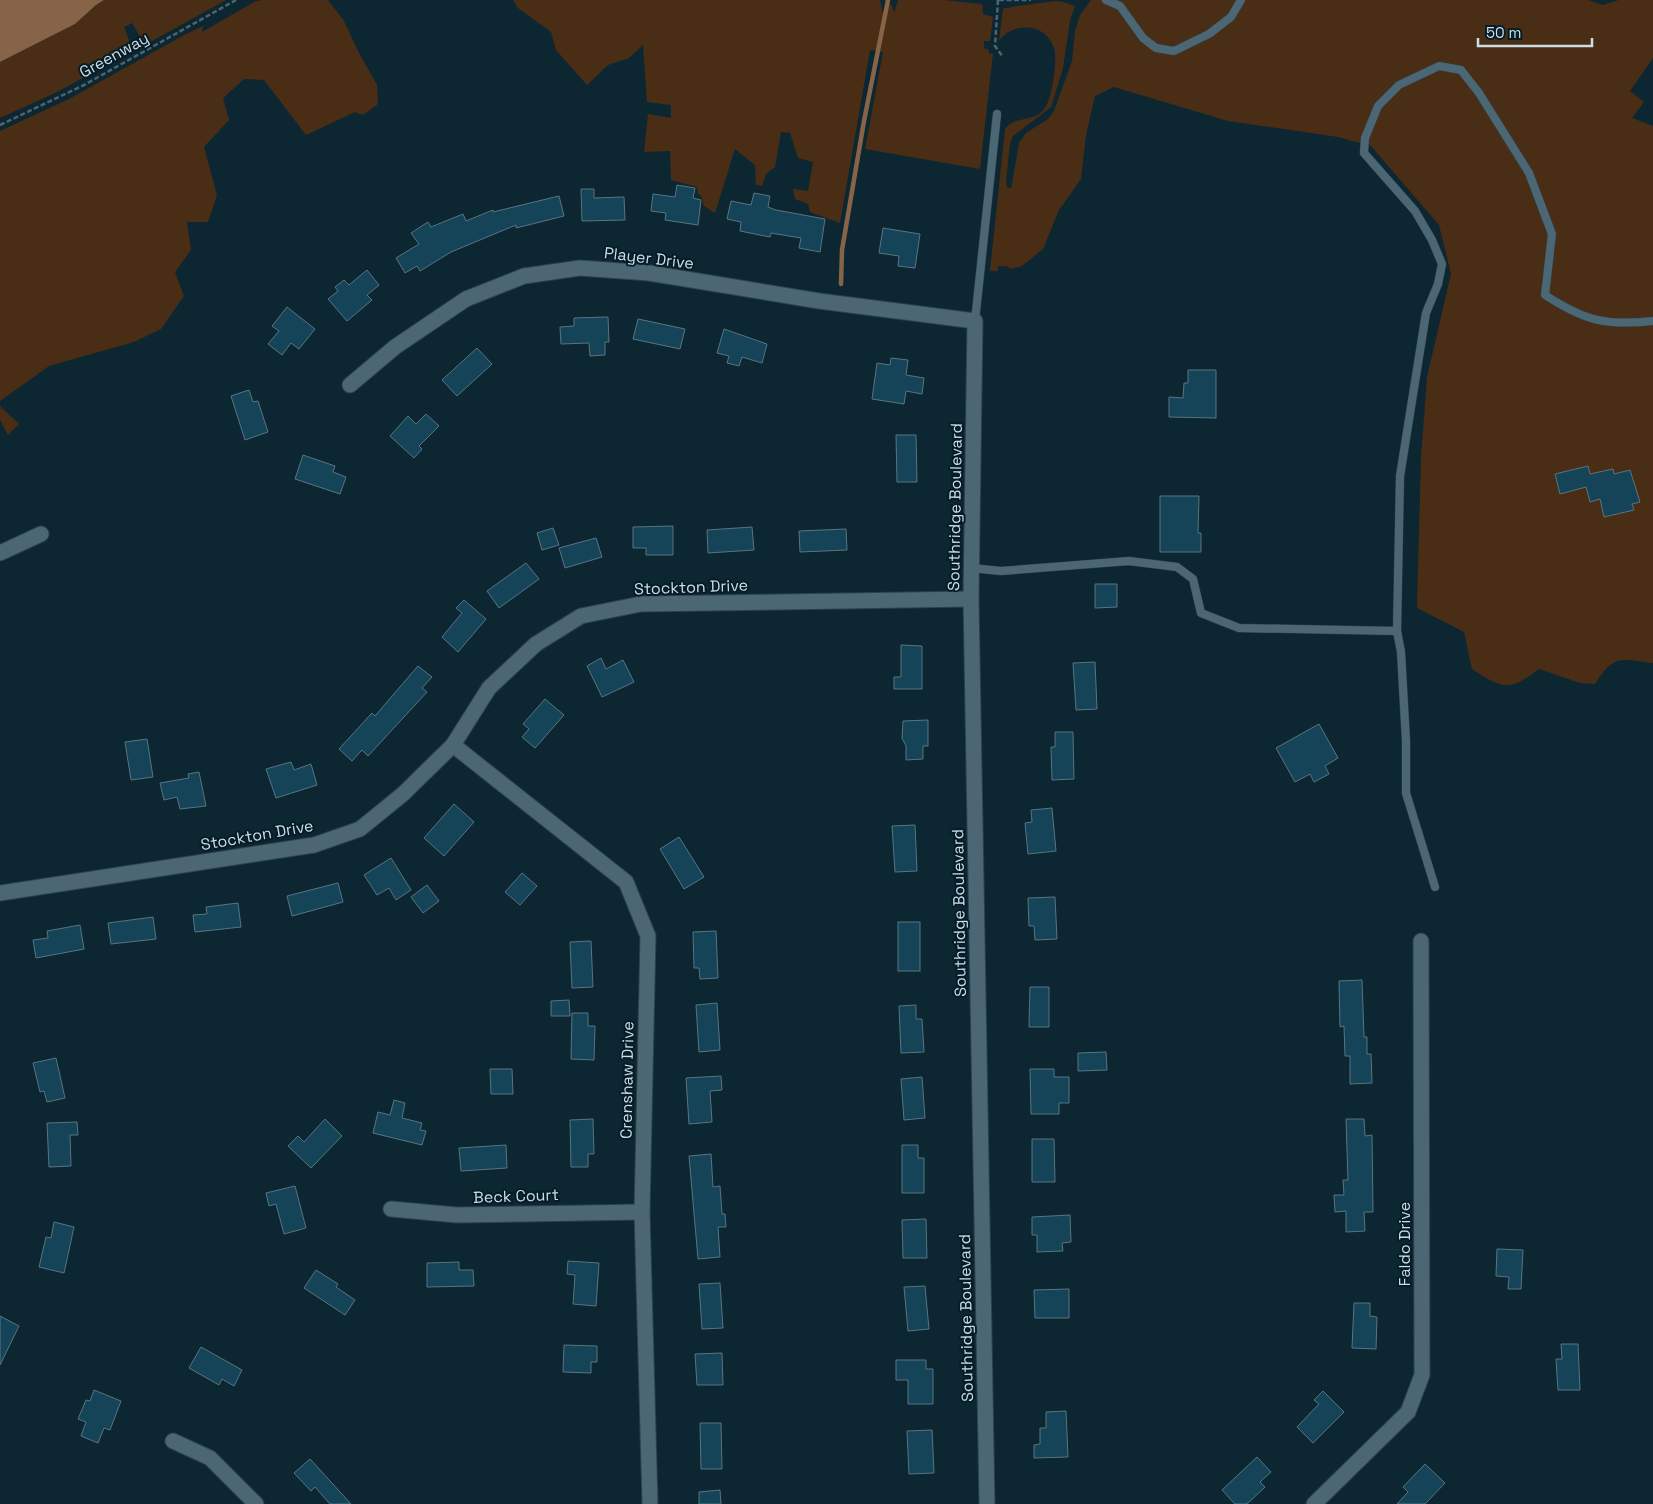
<svg xmlns="http://www.w3.org/2000/svg" width="1653" height="1504" viewBox="0 0 1653 1504" font-family="'Space Grotesk',sans-serif">
<style>
.green{fill:#4a2d15}
.water{fill:#876348}
.lines{fill:none;stroke-linecap:round;stroke-linejoin:round}
.stream{stroke:#876348;stroke-width:4.5}
.building{fill:#154458;stroke:#597481}
.lane-casing{stroke:#31404b;stroke-width:9}
.street-casing{stroke:#31404b;stroke-width:17}
.path{stroke:#4d646e;stroke-width:2.5;stroke-dasharray:5 2.5;stroke-linecap:butt}
.lane{stroke:#4c6774;stroke-width:8}
.street{stroke:#4c6774;stroke-width:15}
.labels{text-anchor:middle;dominant-baseline:central;stroke-width:4;stroke-linejoin:round;paint-order:stroke}
.street-label{font-size:16px;fill:#cedde5;stroke:#041d28}
</style>
<rect width="100%" height="100%" fill="#0d2732"/>
<g class="green">
<path d="M104 0H226L145 45 132 23 124 27 133 51 55 93 0 118V62L75 24 96 5Z"/>
<path d="M262 0H328L344 21 358 51 377 85 378 104 363 115 355 112 306 135 264 80 244 79 223 98 229 120 204 147 217 195 208 222H187L191 250 175 272 184 296 161 329 134 342 49 366 0 401V131L69 99 186 34 203 26 202 32 254 2Z"/>
<path d="M513 0H880L883 14 886 4 892 5 894 13 898 0H943L982 4 983 14 993 17 990 41H984V48L989 50V54L993 53 980 169 865 149 883 52 870 50 840 223 810 212 808 204 795 199 793 189 808 191 813 162 798 158 790 133 781 132 775 167 766 174 762 186 756 185 755 165 735 149 715 213 704 206 701 196 698 194 697 187 671 180 670 151 644 152 648 114 671 118V105L647 102 643 45 629 58 608 65 587 85 556 50 551 32 518 8Z"/>
<path d="M1091 0H1588L1603 5 1619 0H1653V58L1630 91 1644 102 1632 118 1653 126V663C1620 659 1614 654 1595 684L1580 683 1539 669C1508 692 1503 689 1472 669L1464 632 1417 608 1421 458 1427 377 1451 274 1439 225 1371 146 1338 137 1228 121 1114 87 1095 96 1086 135 1081 179 1059 210 1043 249 1022 266 1011 269 1006 266H998V271H990L1005 129C1015 115 1035 123 1045 108 1052 98 1058 59 1054 48 1046 23 1013 21 999 41L1003 9C1006 7 1050 2 1056 1 1062 1 1069 4 1075 6L1070 20 1063 68 1051 107 1013 136 1010 144 1006 182 1007 187 1011 189 1019 143 1026 133 1048 119 1054 111 1072 61 1075 31 1080 15Z"/>
<path d="M0 406 19 424 8 435 0 420Z"/>
</g>
<path class="water" d="M0 0H104L96 5 75 24 0 62Z"/>
<g class="lines">
<path class="stream" d="M841 284 842 250 864 121 888 0"/>
</g>
<g class="building">
<path d="M677 185 695 188 693 198 701 200 698 225 665 220 666 213 651 211 653 194 675 197Z"/>
<path d="M581 189H594V198L624 197 625 220 582 221Z"/>
<path d="M754 193 770 196 768 207 776 210 825 219 820 252 799 248 801 238 771 233 770 237 740 231 741 222 727 219 731 201 751 205Z"/>
<path d="M559 196 564 216 516 228V225L451 252 420 271 417 266 405 273 396 258 419 244 411 233 428 222 431 227 463 214 466 221 493 210V212Z"/>
<path d="M883 228 920 234 915 268 898 266 899 256 879 253Z"/>
<path d="M367 270 379 285 367 295 372 300 347 321 328 299 338 291 335 287 344 280 349 285Z"/>
<path d="M287 307 315 329 299 349 291 343 282 355 268 344 279 331 272 326Z"/>
<path d="M608 317 609 342H605V355L590 356 589 343 561 344 560 327 574 326V318Z"/>
<path d="M638 319 685 329 680 349 633 339Z"/>
<path d="M724 329 767 344 762 363 742 357 739 366 727 363 729 356 717 353Z"/>
<path d="M477 348 492 364 457 396 442 380Z"/>
<path d="M891 358 908 360 906 375 924 378 922 394 906 391 904 404 872 399 877 363 890 365Z"/>
<path d="M1188 370H1216V418L1169 417V397L1183 398 1184 383H1188Z"/>
<path d="M249 390 253 402 258 401 268 432 245 440 231 396Z"/>
<path d="M426 414 439 426 419 446 422 449 414 458 390 436 408 416 416 424Z"/>
<path d="M896 435H916L917 482H897Z"/>
<path d="M303 455 335 466 333 472 346 477 340 494 295 479Z"/>
<path d="M1588 466 1590 474 1613 469 1614 474 1630 470 1640 502 1632 504 1634 510 1604 517 1600 499 1590 502 1586 487 1560 494 1555 474Z"/>
<path d="M1160 496H1199L1198 533H1201V552H1160Z"/>
<path d="M673 526V555H646V548H633V527Z"/>
<path d="M752 527 754 550 708 553 707 530Z"/>
<path d="M553 528 559 545 542 550 537 533Z"/>
<path d="M846 529 847 550 800 552 799 531Z"/>
<path d="M596 538 602 557 565 568 559 548Z"/>
<path d="M526 563 539 579 499 608 487 591Z"/>
<path d="M1095 584H1117V607L1095 608Z"/>
<path d="M464 600 486 619 458 652 442 637 462 613 456 608Z"/>
<path d="M901 645 922 646V689H894V677H901Z"/>
<path d="M601 658 606 669 623 660 634 682 602 697 587 666Z"/>
<path d="M1095 662 1097 709 1076 710 1073 663Z"/>
<path d="M418 666 432 677 422 688 427 692 368 756 362 750 352 761 339 749 372 713 375 716Z"/>
<path d="M545 699 564 715 535 748 522 737 529 729 523 724Z"/>
<path d="M928 720V746H923V759L906 760V746L902 738 903 721Z"/>
<path d="M1319 724 1338 758 1325 766 1329 774 1314 782 1310 774 1295 782 1276 748Z"/>
<path d="M1055 732H1073L1074 779 1052 780 1051 747H1055Z"/>
<path d="M147 739 153 777 131 780 125 742Z"/>
<path d="M291 762 294 770 311 764 317 785 276 798 266 769Z"/>
<path d="M199 772 206 806 180 809 177 797 164 800 160 783 189 778 188 774Z"/>
<path d="M454 804 474 822 444 856 424 838Z"/>
<path d="M1052 808 1056 851 1028 854 1025 823 1032 822 1031 810Z"/>
<path d="M915 825 917 871 895 872 892 826Z"/>
<path d="M679 837 704 877 684 889 660 849Z"/>
<path d="M391 858 411 890 396 900 389 888 377 895 364 875Z"/>
<path d="M522 873 537 886 520 905 505 892Z"/>
<path d="M338 883 343 902 292 916 287 896Z"/>
<path d="M427 885 439 901 423 913 411 897Z"/>
<path d="M1055 897 1057 939 1035 940 1034 926H1029L1028 898Z"/>
<path d="M238 903 241 927 195 932 193 915 207 914 206 907Z"/>
<path d="M153 917 156 939 111 944 108 923Z"/>
<rect x="898" y="922" width="22" height="49"/>
<path d="M80 925 84 949 36 958 33 940 48 938 47 931Z"/>
<path d="M716 931 718 978 700 979 699 968H694L693 932Z"/>
<path d="M591 941 593 987 572 988 570 942Z"/>
<path d="M1362 980 1364 1037H1367V1054H1371L1372 1083 1350 1084V1056H1345L1344 1026 1340 1027 1339 981Z"/>
<path d="M1030 987H1049V1027H1029Z"/>
<path d="M569 1000 570 1016H551V1001Z"/>
<path d="M717 1003 720 1050 699 1052 696 1005Z"/>
<path d="M916 1005V1019H922L924 1052 901 1053 899 1006Z"/>
<path d="M572 1013H588V1026H595L594 1060 571 1059Z"/>
<path d="M1106 1052 1107 1070 1078 1071V1053Z"/>
<path d="M56 1058 65 1098 47 1102 44 1091 40 1092 33 1063Z"/>
<path d="M490 1069H512L513 1094H491Z"/>
<path d="M1030 1069H1054V1077H1069V1103H1059V1114H1031Z"/>
<path d="M721 1076 722 1090 710 1091 712 1122 689 1124 686 1078Z"/>
<path d="M922 1077 925 1118 904 1120 901 1079Z"/>
<path d="M394 1100 405 1103 402 1118 422 1123 420 1130 426 1131 422 1145 373 1133 378 1112 390 1115Z"/>
<path d="M325 1119 342 1136 311 1168 288 1146 298 1136 304 1142Z"/>
<path d="M593 1119 594 1154H588V1167H571L570 1120Z"/>
<path d="M1346 1119H1364L1365 1136 1372 1135 1373 1212H1364L1365 1231 1346 1232V1211L1335 1212 1334 1195H1344L1343 1180H1348Z"/>
<path d="M77 1122 78 1135H70L71 1166 49 1167 47 1123Z"/>
<path d="M1032 1139H1054L1055 1182H1032Z"/>
<path d="M506 1145 507 1168 461 1171 459 1148Z"/>
<path d="M902 1145H918V1158H924V1193H902Z"/>
<path d="M711 1154 713 1187 720 1186 722 1214H725L726 1227H718L720 1257 698 1259 689 1156Z"/>
<path d="M295 1186 306 1228 284 1234 276 1204 269 1206 266 1193Z"/>
<path d="M1070 1215 1071 1242 1062 1243 1063 1251 1037 1252V1235H1032V1217Z"/>
<path d="M926 1219 927 1258H903L902 1220Z"/>
<path d="M54 1222 74 1227 64 1273 39 1267 46 1237 51 1238Z"/>
<path d="M1497 1249 1523 1250 1521 1289H1508L1509 1277 1496 1276Z"/>
<path d="M568 1261 599 1263 596 1306 573 1304 575 1275 567 1274Z"/>
<path d="M459 1262V1270H473L474 1286 427 1287V1263Z"/>
<path d="M316 1270 338 1284 336 1287 355 1300 345 1315 304 1288Z"/>
<path d="M720 1283 723 1328 702 1329 699 1284Z"/>
<path d="M925 1286 929 1329 908 1331 904 1287Z"/>
<path d="M1069 1289V1318H1035L1034 1290Z"/>
<path d="M1354 1303H1370V1316L1377 1317 1376 1349 1352 1348Z"/>
<path d="M0 1316 19 1326 0 1365Z"/>
<path d="M1561 1344H1578L1580 1390H1558L1556 1359H1562Z"/>
<path d="M564 1345 597 1346V1362H591V1373L563 1372Z"/>
<path d="M201 1347 242 1370 234 1386 222 1379 219 1385 189 1368Z"/>
<path d="M722 1353 723 1385H697L695 1354Z"/>
<path d="M896 1360H926V1369H933V1404H908V1380H896Z"/>
<path d="M94 1390 121 1401 110 1430 104 1428 98 1443 81 1436 86 1422 78 1419 86 1400 90 1401Z"/>
<path d="M1323 1391 1344 1412 1313 1443 1297 1427 1319 1404 1314 1400Z"/>
<path d="M1066 1411 1068 1457 1034 1458V1445L1040 1444V1428H1046V1412Z"/>
<path d="M700 1423H721L722 1469H701Z"/>
<path d="M932 1430 934 1473 909 1474 907 1431Z"/>
<path d="M1257 1457 1271 1472 1260 1482 1265 1487 1247 1504H1235L1222 1490Z"/>
<path d="M310 1459 351 1504H330L315 1487 311 1491 294 1473Z"/>
<path d="M1425 1464 1445 1483 1425 1504H1397L1408 1492 1403 1487Z"/>
<path d="M720 1490 721 1504H699V1492Z"/>
</g>
<g class="lines">
<g class="lane-casing">
<g id="lane">
<path d="M1106 0 1120 6 1143 38 1156 48 1174 51 1209 34 1231 17 1241 0"/>
<path d="M975 321 997 114"/>
<path d="M971 568 1001 571 1129 561 1177 567 1193 579 1201 613 1239 628 1397 631 1401 652 1406 741V793L1435 887"/>
<path d="M1397 631 1400 476 1426 313 1438 284 1442 264 1432 240 1415 211 1364 153 1365 138 1378 106 1399 85 1439 66 1461 70 1479 93 1529 173 1552 234 1545 295C1585 321 1606 326 1653 321"/>
</g>
</g>
<g class="street-casing">
<g id="street">
<path d="M350 385 395 347 466 299 524 276 580 268 649 273 819 301 975 321 971 599 987 1504"/>
<path d="M0 553 41 534"/>
<path d="M453 745 626 882 648 936 642 1212 650 1504"/>
<path d="M0 893 314 845 360 829 403 794 453 745 489 688 536 644 581 616 641 604 971 599"/>
<path d="M391 1209 457 1215 642 1212"/>
<path d="M173 1441 210 1458 256 1504"/>
<path d="M1314 1504 1408 1412 1422 1375 1421 941"/>
</g>
</g>
<g class="path">
<path d="M998 0 995 46 1003 57"/>
<path d="M999 0H1031"/>
<path d="M0 125 84 85 236 0"/>
</g>
<use href="#lane" class="lane"/>
<use href="#street" class="street"/>
</g>
<g class="labels">
<g class="street-label">
<text transform="translate(114 55) rotate(-29)">Greenway</text>
<text transform="translate(649 258) rotate(7)">Player Drive</text>
<text transform="translate(955 507) rotate(-89)">Southridge Boulevard</text>
<text transform="translate(691 587) rotate(-2)">Stockton Drive</text>
<text transform="translate(257 835) rotate(-10)">Stockton Drive</text>
<text transform="translate(959 913) rotate(-91)">Southridge Boulevard</text>
<text transform="translate(627 1080) rotate(-89)">Crenshaw Drive</text>
<text transform="translate(516 1196) rotate(-2)">Beck Court</text>
<text transform="translate(1404 1244) rotate(-90)">Faldo Drive</text>
<text transform="translate(966 1318) rotate(-91)">Southridge Boulevard</text>
</g>
</g>
<path d="M1478 38v8h114v-8" fill="none" stroke="#cedde5" stroke-width="2.5"/>
<text x="1486" y="38" font-size="15" fill="#cedde5" stroke="#041d28" stroke-width="4" paint-order="stroke">50 m</text>
</svg>
